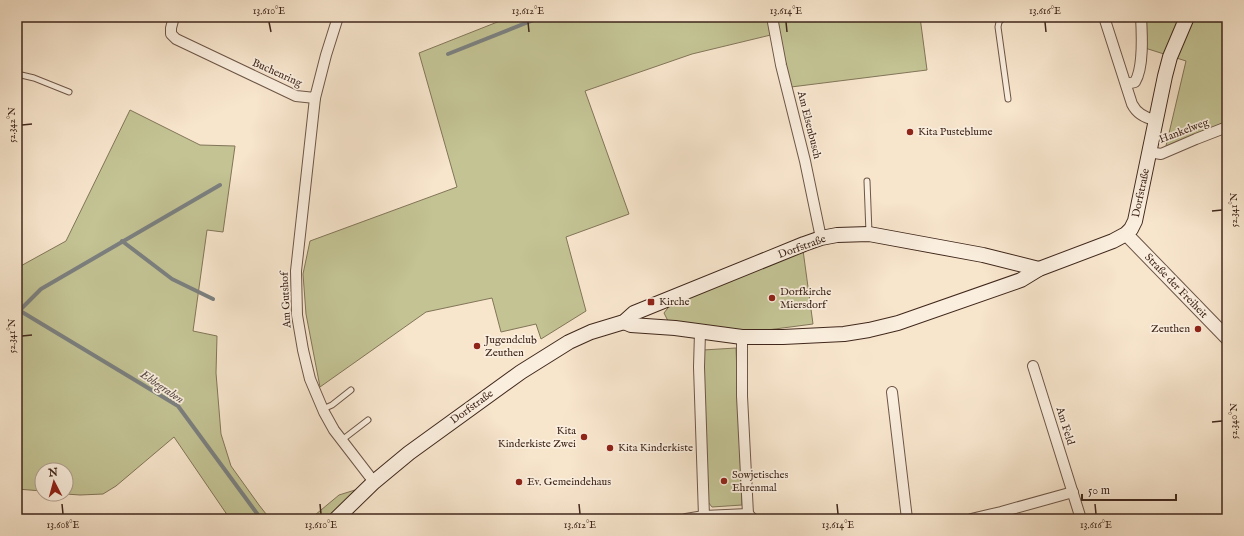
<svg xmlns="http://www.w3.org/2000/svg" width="1244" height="536" viewBox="0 0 1244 536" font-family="'IM FELL English',serif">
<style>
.green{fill:#c3c394;stroke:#827558}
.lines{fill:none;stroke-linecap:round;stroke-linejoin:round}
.stream{stroke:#7b8080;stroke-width:4}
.service-casing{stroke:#6e5648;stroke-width:7}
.minor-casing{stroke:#6e5648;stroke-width:12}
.tertiary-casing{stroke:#6e5648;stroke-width:15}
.secondary-casing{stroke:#40271c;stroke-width:16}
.service{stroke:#faeede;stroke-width:5}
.minor{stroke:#faeede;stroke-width:10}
.tertiary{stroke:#faeede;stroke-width:13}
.secondary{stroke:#faeede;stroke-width:14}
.ticks{fill:none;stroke:#40271c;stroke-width:1.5}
.poi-dot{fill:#8f2418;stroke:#faeede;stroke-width:1.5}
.labels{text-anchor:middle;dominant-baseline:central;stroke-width:3.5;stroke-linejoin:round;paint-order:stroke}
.street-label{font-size:11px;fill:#40271c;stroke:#faeede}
.poi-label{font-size:11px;fill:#40271c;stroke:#faeede;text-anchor:start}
.water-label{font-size:12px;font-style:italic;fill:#584c46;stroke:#faeede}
.neatline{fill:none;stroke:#40271c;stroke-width:1.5}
.ticks-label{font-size:10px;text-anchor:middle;fill:#40271c}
</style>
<rect width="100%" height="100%" fill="#f7e5cc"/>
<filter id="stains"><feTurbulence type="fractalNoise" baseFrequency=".005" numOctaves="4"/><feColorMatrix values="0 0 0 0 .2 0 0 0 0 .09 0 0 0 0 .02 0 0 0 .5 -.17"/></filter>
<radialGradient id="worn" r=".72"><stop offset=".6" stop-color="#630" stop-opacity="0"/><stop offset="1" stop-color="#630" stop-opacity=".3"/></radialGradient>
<g class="green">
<path d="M510 17H920L927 70 791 87 779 33 692 54 585 91 629 214 566 237 586 311 541 339 536 324 501 332 492 298 426 312 320 387 306 314 303 274 310 241 457 187 419 53Z"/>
<path d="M1145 17H1227V130L1169 153 1166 146 1186 61 1145 48Z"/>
<path d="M130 110 200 145 235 146 223 232 207 230 193 331 217 336 216 373 221 434 231 466 259 505 270 519H230L174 437 116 486 103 494 80 495 66 494V470H42V491L17 489V268L66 241Z"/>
<path d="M803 250 813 324 752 332 668 321 664 313 671 304Z"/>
<path d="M736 348 742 505 712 507 708 502 703 350Z"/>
<path d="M355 490 327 519H314L315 515 339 495Z"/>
</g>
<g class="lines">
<g class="stream">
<path d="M448 54 541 17"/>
<path d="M122 241 172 279 213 299"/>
<path d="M17 309 178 406 261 519"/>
<path d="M20 310 41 289 220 185"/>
</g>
<g class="service-casing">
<g id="service">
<path d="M1004 17 999 22 998 27 1008 99"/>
<path d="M17 74 34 78 69 92"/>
<path d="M867 181 869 233"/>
<path d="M323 409 332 405 351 390"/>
<path d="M342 440 368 420"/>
</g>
</g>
<g class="minor-casing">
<g id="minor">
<path d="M174 17 171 28V34L176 39 296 96 315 98 326 55 338 17"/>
<path d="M772 17 781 65 805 161 821 238"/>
<path d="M1104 17 1132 104C1137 114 1145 118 1155 120"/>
<path d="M1126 84 1135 82C1144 67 1142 34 1141 17"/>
<path d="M315 98 296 271 297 315 303 350 310 379 324 412 334 430 374 482"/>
<path d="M1149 152 1161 154 1196 139 1227 127"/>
<path d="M700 332 699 367 704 516"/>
<path d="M742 337V396L748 514"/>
<path d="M1033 366 1081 519"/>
<path d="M892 392 907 519"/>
<path d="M686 519 704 516 748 514 753 519"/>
<path d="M971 519 1001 512 1073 492"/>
</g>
</g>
<g class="tertiary-casing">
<path id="tertiary" d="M1126 234 1227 338"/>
</g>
<g class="secondary-casing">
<g id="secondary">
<path d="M624 322 631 325 675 328 742 337H783L844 334 869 330 898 323 1021 280 1039 269 1113 241 1126 234 1131 229 1135 221 1165 76 1170 57 1187 17"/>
<path d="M336 519 374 482 409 453 521 372 569 342 591 332 624 322 634 313 804 244 821 238 837 235 869 234 983 255 1039 269"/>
</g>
</g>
<use href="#service" class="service"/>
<use href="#minor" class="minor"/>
<use href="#tertiary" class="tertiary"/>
<use href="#secondary" class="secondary"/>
</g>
<path class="ticks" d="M269 22 271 32M528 22 529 32M786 22 787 32M1045 22 1046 32M22 125 32 124M1212 211 1222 210M22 336 32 335M1212 422 1222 421M62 504 63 514M320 504 321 514M579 504 580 514M837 504 838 514M1095 504 1096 514"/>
<g class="poi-dot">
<circle cx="910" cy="132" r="4"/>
<circle cx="772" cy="298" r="4"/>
<rect x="647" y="298" width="8" height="8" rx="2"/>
<circle cx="1198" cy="329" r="4"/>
<circle cx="477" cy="346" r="4"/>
<circle cx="584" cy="437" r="4"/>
<circle cx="610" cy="448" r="4"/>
<circle cx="724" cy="481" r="4"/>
<circle cx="519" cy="482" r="4"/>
</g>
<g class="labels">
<g class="street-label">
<text transform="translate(277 73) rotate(24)">Buchenring</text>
<text transform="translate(809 125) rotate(76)">Am Elsenbusch</text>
<text transform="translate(1184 131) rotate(-21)">Hankelweg</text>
<text transform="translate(1141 193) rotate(-78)">Dorfstraße</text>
<text transform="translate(802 247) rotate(-20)">Dorfstraße</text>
<text transform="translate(1176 286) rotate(46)">Straße der Freiheit</text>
<text transform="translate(286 300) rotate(-93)">Am Gutshof</text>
<text transform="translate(472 407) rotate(-36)">Dorfstraße</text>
<text transform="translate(1065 426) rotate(73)">Am Feld</text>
</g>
<g class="poi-label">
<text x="918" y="132">Kita Pusteblume</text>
<text x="780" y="292">Dorfkirche<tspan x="780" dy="13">Miersdorf</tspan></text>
<text x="659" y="302">Kirche</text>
<text x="1190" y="329" text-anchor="end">Zeuthen</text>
<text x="485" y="340">Jugendclub<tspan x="485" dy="13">Zeuthen</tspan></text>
<text x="576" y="431" text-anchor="end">Kita<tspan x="576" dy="13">Kinderkiste Zwei</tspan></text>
<text x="618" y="448">Kita Kinderkiste</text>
<text x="732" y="475">Sowjetisches<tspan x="732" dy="13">Ehrenmal</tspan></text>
<text x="527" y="482">Ev. Gemeindehaus</text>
</g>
<g class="water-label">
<text transform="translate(162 387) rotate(34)">Ebbegraben</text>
</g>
</g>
<rect width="1244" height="536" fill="none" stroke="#f7e5cc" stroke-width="44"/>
<g transform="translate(54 482) rotate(354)"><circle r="19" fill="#faeede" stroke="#b09e90"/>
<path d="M0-3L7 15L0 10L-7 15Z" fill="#8f2418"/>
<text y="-6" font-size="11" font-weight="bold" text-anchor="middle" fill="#40271c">N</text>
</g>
<path d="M1082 494v6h94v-6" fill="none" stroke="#40271c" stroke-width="2"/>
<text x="1088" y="494" font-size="12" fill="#40271c" stroke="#faeede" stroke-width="3" paint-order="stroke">50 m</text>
<rect x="22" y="22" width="1200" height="492" class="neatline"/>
<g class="ticks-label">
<text x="269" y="14">13.610°E</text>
<text x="528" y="14">13.612°E</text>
<text x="786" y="14">13.614°E</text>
<text x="1045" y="14">13.616°E</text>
<text transform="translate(11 125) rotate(-90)" y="4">52.342°N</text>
<text transform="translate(1233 210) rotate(-90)" y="4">52.341°N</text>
<text transform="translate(11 336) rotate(-90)" y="4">52.341°N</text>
<text transform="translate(1233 421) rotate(-90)" y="4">52.340°N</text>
<text x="63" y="528">13.608°E</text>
<text x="321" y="528">13.610°E</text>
<text x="580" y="528">13.612°E</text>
<text x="838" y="528">13.614°E</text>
<text x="1096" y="528">13.616°E</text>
</g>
<rect width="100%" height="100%" filter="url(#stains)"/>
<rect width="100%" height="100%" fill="url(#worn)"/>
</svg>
